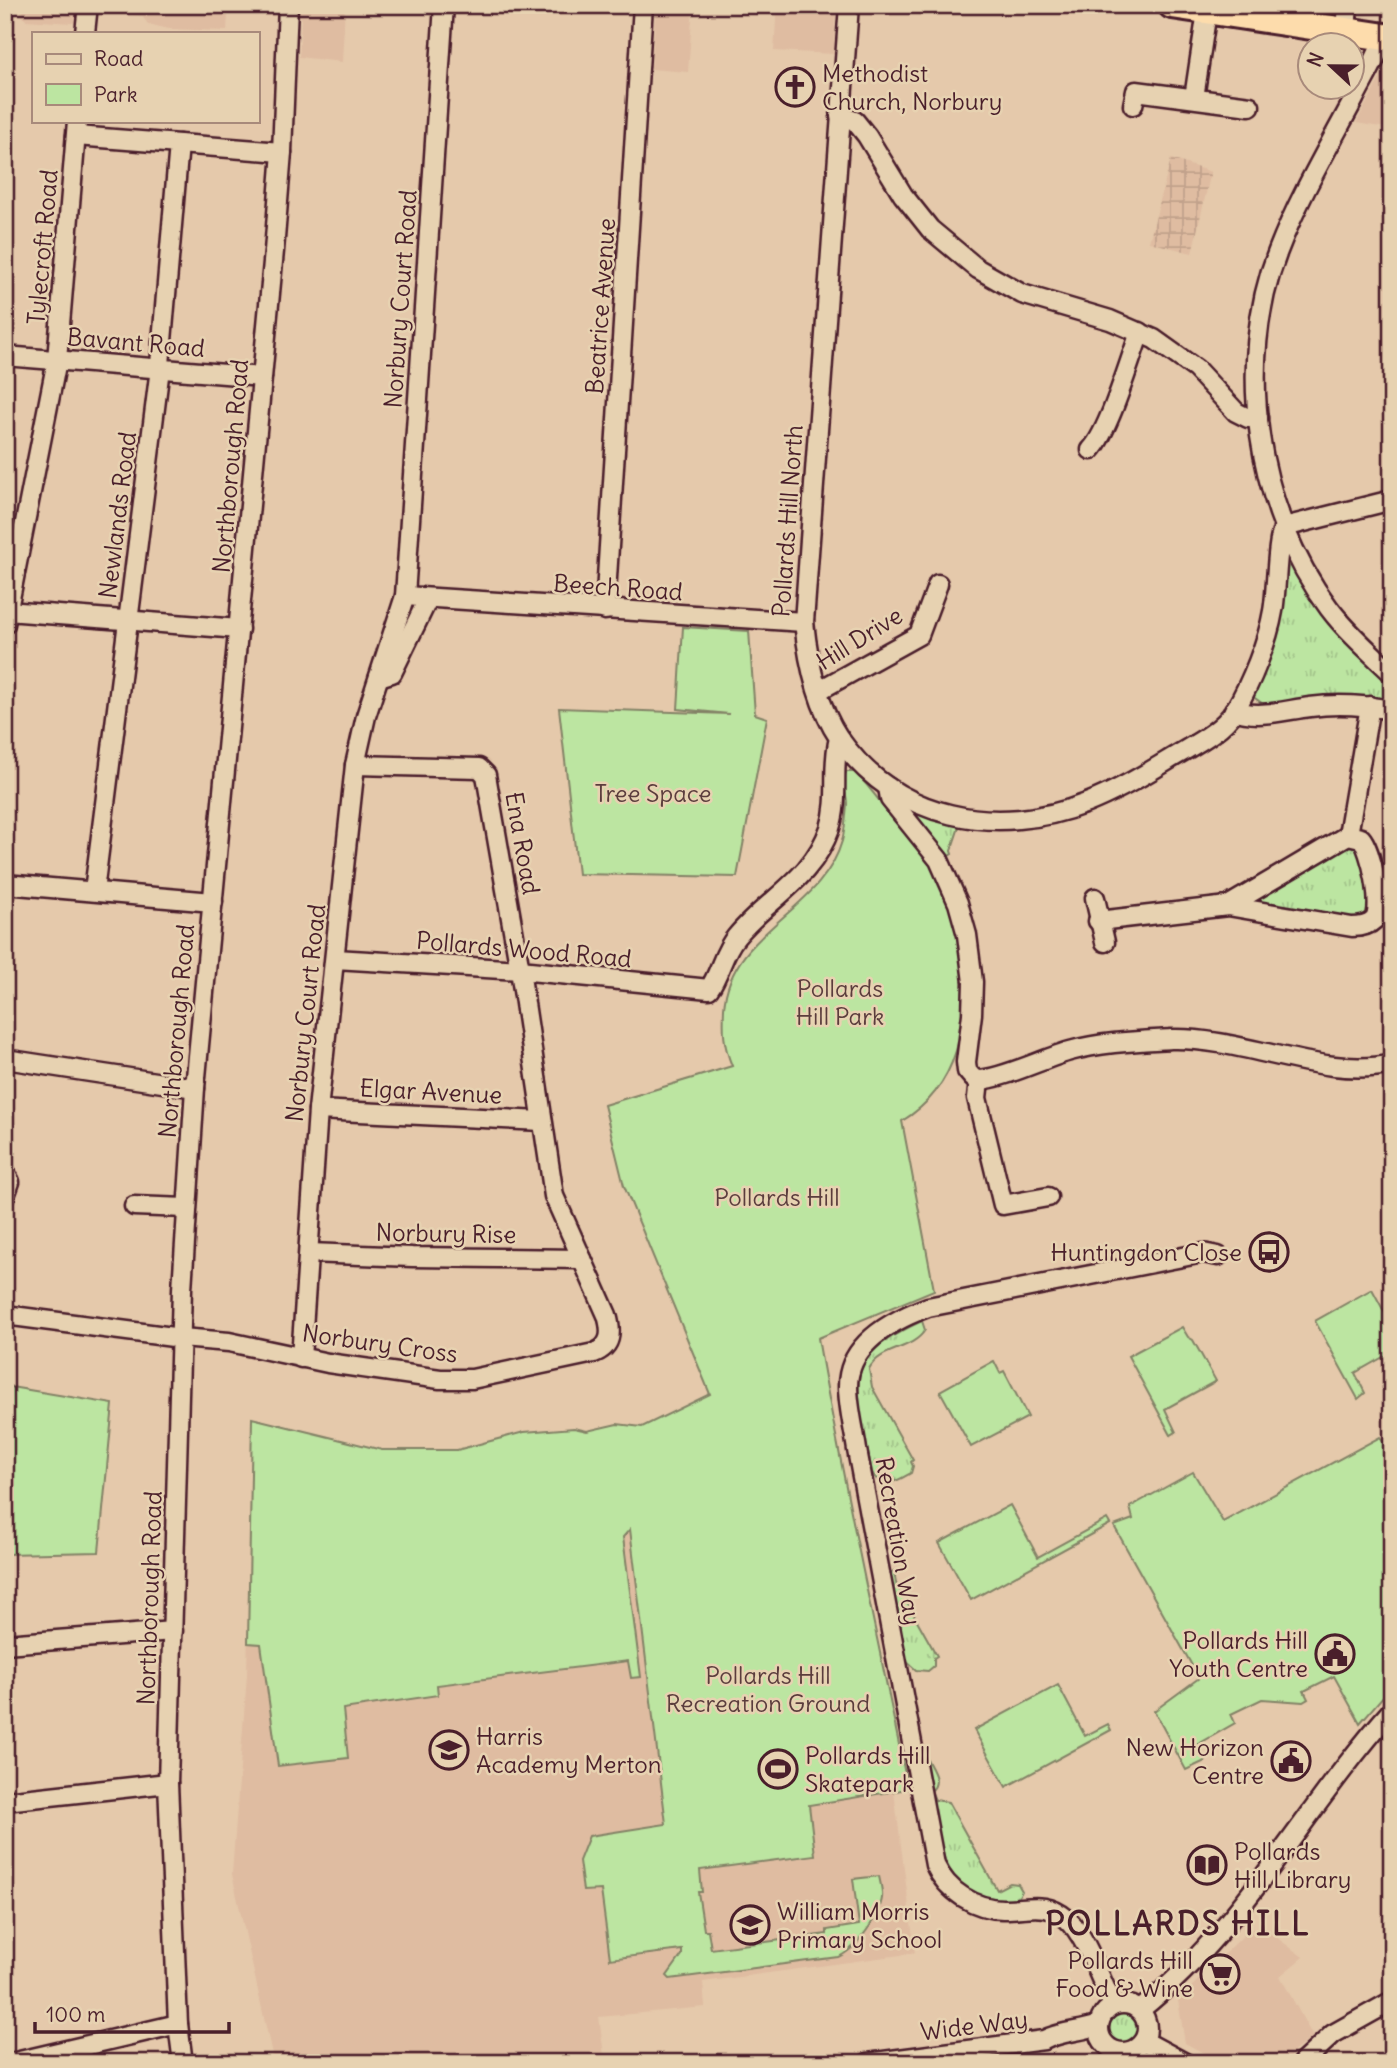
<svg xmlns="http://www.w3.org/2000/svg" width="1397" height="2068" viewBox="0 0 1397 2068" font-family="Delius,sans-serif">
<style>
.built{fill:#dfbca1}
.industrial{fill:url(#industrial-grid)}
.grass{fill:url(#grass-tufts);stroke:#838266;stroke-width:2}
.green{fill:#bce5a1;stroke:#838266;stroke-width:2}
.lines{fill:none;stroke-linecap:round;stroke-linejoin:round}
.minor-casing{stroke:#4a1f2b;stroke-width:23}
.highway-casing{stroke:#4a1f2b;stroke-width:32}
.minor{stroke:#e7d2b1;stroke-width:18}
.highway{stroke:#fddcac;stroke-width:26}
.labels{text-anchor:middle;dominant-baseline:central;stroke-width:5;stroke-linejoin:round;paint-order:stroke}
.poi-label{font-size:24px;fill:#4a1f2b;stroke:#e7d2b1;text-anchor:start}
.street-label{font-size:24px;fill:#4a1f2b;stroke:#e7d2b1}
.park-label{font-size:24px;fill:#5b3d3d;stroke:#e7d2b1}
.district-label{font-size:32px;font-weight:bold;letter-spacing:2px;fill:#4a1f2b;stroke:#e7d2b1}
</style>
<defs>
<pattern id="industrial-grid" width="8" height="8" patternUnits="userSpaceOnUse" patternTransform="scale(1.75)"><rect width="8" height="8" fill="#dfbca1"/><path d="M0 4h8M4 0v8" fill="none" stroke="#c1a18b"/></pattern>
<pattern id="grass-tufts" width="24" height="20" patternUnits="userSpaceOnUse" patternTransform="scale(1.75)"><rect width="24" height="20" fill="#bce5a1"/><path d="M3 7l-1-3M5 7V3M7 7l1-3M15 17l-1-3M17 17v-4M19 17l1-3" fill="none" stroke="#a3c48b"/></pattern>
</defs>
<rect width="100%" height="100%" fill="#e5c9ab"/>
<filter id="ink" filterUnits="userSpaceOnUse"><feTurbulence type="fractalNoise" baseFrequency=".0143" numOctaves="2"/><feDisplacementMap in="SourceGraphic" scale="14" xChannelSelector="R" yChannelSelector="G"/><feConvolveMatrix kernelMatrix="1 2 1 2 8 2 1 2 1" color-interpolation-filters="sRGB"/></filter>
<g filter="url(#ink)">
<g class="built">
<path d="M23 5H345L342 62 299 57 301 17 228 14 227 31 169 29 148 24 142 16 102 12 72 23 26 20 22 17Z"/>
<path d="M656 5H693L688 72 651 69Z"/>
<path d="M777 5H836L834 54 774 51Z"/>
<path d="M1392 56V129L1356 123Z"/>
<path d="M252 1418 381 1450 408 1452 457 1450 524 1432 574 1428 587 1431 617 1424 666 1824 894 1792 915 1953 703 1982 705 2007 599 2017 605 2063H274L232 1874 247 1675Z"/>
<path d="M1250 1929H1265L1303 1957 1280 1976 1313 2037 1293 2052 1287 2063H1222L1185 2043 1178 2000Z"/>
</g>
<path class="industrial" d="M1171 159 1211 172 1192 253 1149 242Z"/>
<g class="grass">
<path d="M1286 551 1392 680V705L1266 706 1252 696Z"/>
<path d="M909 806 960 824 951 851 952 854 945 858 906 809Z"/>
<path d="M1348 841 1358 844 1371 894 1368 914 1360 920 1266 907 1257 901 1256 897Z"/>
<path d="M922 1321 925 1330C912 1351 880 1347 869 1369L872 1387 913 1460 911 1462 913 1466 911 1473C897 1481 880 1492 872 1472 867 1444 850 1386 864 1363 877 1342 901 1331 922 1321Z"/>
<path d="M894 1571 896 1583 937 1656 934 1658V1666L928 1671 916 1670 906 1661 890 1573Z"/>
<path d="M927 1759C932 1770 942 1781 931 1791L935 1800 948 1802 997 1890 1010 1883 1018 1884 1022 1891 1018 1898C935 1917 934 1814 924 1760Z"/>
<circle cx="1124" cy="2028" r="16"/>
</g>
<g class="green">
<path d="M683 627 749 631 755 714 767 718 737 877 578 874 559 708 729 714 678 709Z"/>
<path d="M847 772H855C869 786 880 802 892 817 915 844 941 871 953 904 960 922 961 943 963 962 967 1024 960 1086 902 1121L934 1290 818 1338C844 1489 878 1639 908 1789L809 1805 815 1855 700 1870 702 1892H698L704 1930H708L711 1949 827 1934V1930L859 1925 853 1879 879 1876C880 1882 883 1891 882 1898 880 1915 856 1950 838 1957L670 1979 667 1976 682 1955V1950L610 1959 601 1890 583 1891 579 1861 589 1836 666 1824 630 1529 623 1537 641 1677 631 1678 628 1661 437 1685 438 1695 343 1709 348 1758 278 1766 261 1644 248 1643 252 1418 382 1450H457L524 1432 574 1428 587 1431 617 1424 642 1427 710 1394 624 1186 604 1105 732 1066C723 1044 723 1031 724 1008 730 930 822 912 842 841 845 830 846 815 847 804 847 795 843 786 843 777Z"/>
<path d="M1372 1289 1392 1326V1352L1355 1373 1365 1393 1358 1399 1315 1321Z"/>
<path d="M1182 1327 1188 1337 1193 1340 1216 1381 1165 1409 1176 1432 1171 1435 1128 1356Z"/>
<path d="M994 1361 1000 1373 1004 1371 1028 1417 971 1447 940 1391Z"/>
<path d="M5 1386 113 1404 99 1552 5 1554Z"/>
<path d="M1380 1437 1392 1456V1686L1360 1723 1334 1676 1304 1691 1308 1699 1303 1702 1262 1699 1231 1714 1235 1723 1197 1745 1205 1761 1186 1770 1154 1711 1199 1678 1114 1526 1133 1519 1130 1507 1193 1472 1223 1522Z"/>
<path d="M1010 1505 1038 1557 1107 1519 1110 1524 971 1600 939 1543Z"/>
<path d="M1058 1685 1085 1736 1108 1724 1111 1730 1006 1787 974 1730Z"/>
</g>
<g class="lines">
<g class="minor-casing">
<g id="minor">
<path d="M1346 31 1348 5"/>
<path d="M85 33 88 5"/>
<path d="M1384 37C1377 59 1364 79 1354 99 1328 148 1298 199 1278 251 1234 364 1257 512 1329 608 1347 632 1370 652 1392 673"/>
<path d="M1194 98 1207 11"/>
<path d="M1133 105 1136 91 1250 106"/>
<path d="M840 116 855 121 867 136 903 195 930 229 978 269 1022 294 1110 320 1154 339 1196 369 1236 412 1248 418H1258"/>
<path d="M76 136 282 152"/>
<path d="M5 356 262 377"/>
<path d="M1091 450C1109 431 1130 360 1140 332"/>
<path d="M405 596 804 622"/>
<path d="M605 610 643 5"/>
<path d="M7 611 239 629"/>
<path d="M5 624 57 360 77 121"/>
<path d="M379 677 392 673 428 599"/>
<path d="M818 691 919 635 938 584"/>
<path d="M1234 710C1259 719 1285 710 1310 707 1338 703 1364 705 1392 710"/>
<path d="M839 738C896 820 997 838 1087 803 1115 792 1141 777 1167 761 1189 747 1221 733 1235 710 1251 683 1268 641 1273 611 1277 591 1276 540 1284 527L1392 500"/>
<path d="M888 787 890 799 939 860 958 903 967 935 973 982 972 1014 966 1062 967 1071 973 1078 979 1080"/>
<path d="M1348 835 1370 706"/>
<path d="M5 884 213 902"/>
<path d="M94 891 159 376 179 144"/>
<path d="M1095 898 1105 942"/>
<path d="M1098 921 1228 906 1348 835 1361 838C1371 849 1384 908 1374 920 1368 926 1360 927 1352 927L1228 906"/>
<path d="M335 959 520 970 709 989C720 974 723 952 736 937 768 898 812 880 830 828 840 797 831 768 839 738 817 705 808 661 804 622L849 5"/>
<path d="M5 1059 195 1088"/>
<path d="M979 1080C1002 1079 1045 1058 1070 1051 1102 1042 1137 1041 1171 1039 1244 1037 1323 1080 1392 1064"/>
<path d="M979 1080 977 1098 1003 1205 1048 1197"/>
<path d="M318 1110 542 1121"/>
<path d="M5 1172 10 1182 5 1196"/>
<path d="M134 1206 186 1208"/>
<path d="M309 1253 412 1257 582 1259"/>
<path d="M5 1315 181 1338 229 1342 328 1363 440 1379H472L594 1353C612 1346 612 1332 607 1315L554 1196 520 970 486 775 479 768 355 765"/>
<path d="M301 1358 318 1110 355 765 366 716 405 596 444 5"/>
<path d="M5 1644 173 1631"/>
<path d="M5 1801 168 1783"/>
<circle cx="1123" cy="2028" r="24"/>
<path d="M1113 2005C1101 1982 1086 1935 1067 1919 1046 1901 1029 1909 1005 1909 975 1910 947 1891 935 1865L857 1450C854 1429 848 1407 848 1386 848 1343 893 1320 928 1307L1203 1253 1218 1256"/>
<path d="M1140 2010C1244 1927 1304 1808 1392 1710"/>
<path d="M1144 2041 1185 2063"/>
<path d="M11 2063 178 2024"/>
<path d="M183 2063 178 2024 168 1783 182 1289 195 1088 274 251 282 152 288 5"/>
<path d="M868 2063 1044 2040C1061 2031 1081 2032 1099 2025"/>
<path d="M1302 2063 1333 2034 1392 2001"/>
</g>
</g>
<g class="highway-casing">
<path id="highway" d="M1172 5 1392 38"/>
</g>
<use href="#minor" class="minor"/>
<use href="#highway" class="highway"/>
</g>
</g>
<defs>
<g id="church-ring" transform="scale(2.0125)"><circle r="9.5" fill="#e7d2b1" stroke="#4a1f2b" stroke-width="1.5"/><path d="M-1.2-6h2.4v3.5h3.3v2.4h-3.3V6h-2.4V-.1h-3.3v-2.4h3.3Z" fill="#4a1f2b"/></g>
<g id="bus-ring" transform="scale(2.0125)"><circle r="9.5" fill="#e7d2b1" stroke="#4a1f2b" stroke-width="1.5"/><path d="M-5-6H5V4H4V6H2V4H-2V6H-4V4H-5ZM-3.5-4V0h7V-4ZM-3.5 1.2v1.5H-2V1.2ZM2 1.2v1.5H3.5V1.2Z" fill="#4a1f2b"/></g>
<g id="civic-ring" transform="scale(2.0125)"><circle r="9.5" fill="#e7d2b1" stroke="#4a1f2b" stroke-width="1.5"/><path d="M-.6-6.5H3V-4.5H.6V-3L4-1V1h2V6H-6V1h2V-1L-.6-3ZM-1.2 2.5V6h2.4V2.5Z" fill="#4a1f2b"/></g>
<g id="school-ring" transform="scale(2.0125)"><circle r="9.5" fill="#e7d2b1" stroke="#4a1f2b" stroke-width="1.5"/><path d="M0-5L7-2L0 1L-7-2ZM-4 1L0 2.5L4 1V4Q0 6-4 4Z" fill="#4a1f2b"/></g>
<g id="stadium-ring" transform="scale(2.0125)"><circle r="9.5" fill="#e7d2b1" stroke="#4a1f2b" stroke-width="1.5"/><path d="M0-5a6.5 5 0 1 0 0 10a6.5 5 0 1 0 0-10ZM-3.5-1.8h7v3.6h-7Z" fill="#4a1f2b"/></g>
<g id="library-ring" transform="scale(2.0125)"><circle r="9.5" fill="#e7d2b1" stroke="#4a1f2b" stroke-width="1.5"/><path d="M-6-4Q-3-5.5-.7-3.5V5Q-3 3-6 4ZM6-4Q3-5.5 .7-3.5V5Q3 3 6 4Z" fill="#4a1f2b"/></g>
<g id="supermarket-ring" transform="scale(2.0125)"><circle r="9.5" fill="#e7d2b1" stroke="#4a1f2b" stroke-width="1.5"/><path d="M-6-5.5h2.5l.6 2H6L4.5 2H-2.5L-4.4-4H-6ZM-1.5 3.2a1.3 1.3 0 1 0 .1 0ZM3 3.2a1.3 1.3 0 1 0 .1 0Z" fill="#4a1f2b"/></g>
</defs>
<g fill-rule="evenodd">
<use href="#church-ring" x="795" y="87"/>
<use href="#bus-ring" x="1269" y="1252"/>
<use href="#civic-ring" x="1335" y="1654"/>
<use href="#school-ring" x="449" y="1750"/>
<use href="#civic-ring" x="1291" y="1761"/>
<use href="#stadium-ring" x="778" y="1769"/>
<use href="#library-ring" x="1207" y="1865"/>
<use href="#school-ring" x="750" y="1925"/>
<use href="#supermarket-ring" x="1220" y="1974"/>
</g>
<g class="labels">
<g class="poi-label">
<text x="822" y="73">Methodist<tspan x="822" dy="28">Church, Norbury</tspan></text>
<text x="1242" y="1252" text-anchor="end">Huntingdon Close</text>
<text x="1308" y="1640" text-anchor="end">Pollards Hill<tspan x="1308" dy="28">Youth Centre</tspan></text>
<text x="476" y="1736">Harris<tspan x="476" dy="28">Academy Merton</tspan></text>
<text x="1264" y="1747" text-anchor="end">New Horizon<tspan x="1264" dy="28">Centre</tspan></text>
<text x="805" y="1755">Pollards Hill<tspan x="805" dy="28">Skatepark</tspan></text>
<text x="1234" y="1851">Pollards<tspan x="1234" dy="28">Hill Library</tspan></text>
<text x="777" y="1911">William Morris<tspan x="777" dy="28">Primary School</tspan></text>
<text x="1193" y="1960" text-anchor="end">Pollards Hill<tspan x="1193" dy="28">Food &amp; Wine</tspan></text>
</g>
<g class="street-label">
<text transform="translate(42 247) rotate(-85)">Tylecroft Road</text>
<text transform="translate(400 299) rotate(-86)">Norbury Court Road</text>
<text transform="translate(600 306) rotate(-86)">Beatrice Avenue</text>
<text transform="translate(136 342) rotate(5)">Bavant Road</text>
<text transform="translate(230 466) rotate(-85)">Northborough Road</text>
<text transform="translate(117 515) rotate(-83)">Newlands Road</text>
<text transform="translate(787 521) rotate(-86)">Pollards Hill North</text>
<text transform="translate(618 587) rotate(4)">Beech Road</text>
<text transform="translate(859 638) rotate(-32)">Hill Drive</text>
<text transform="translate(523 843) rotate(80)">Ena Road</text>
<text transform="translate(524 949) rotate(5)">Pollards Wood Road</text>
<text transform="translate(305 1013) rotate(-84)">Norbury Court Road</text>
<text transform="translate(176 1031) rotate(-85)">Northborough Road</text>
<text transform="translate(431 1091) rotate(3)">Elgar Avenue</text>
<text transform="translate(446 1233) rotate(1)">Norbury Rise</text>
<text transform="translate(380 1343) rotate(8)">Norbury Cross</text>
<text transform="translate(899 1541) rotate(80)">Recreation Way</text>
<text transform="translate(149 1598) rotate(-88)">Northborough Road</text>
<text transform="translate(974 2025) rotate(-7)">Wide Way</text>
</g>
<g class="park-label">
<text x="653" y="793">Tree Space</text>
<text x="840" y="988">Pollards<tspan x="840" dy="28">Hill Park</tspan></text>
<text x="777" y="1197">Pollards Hill</text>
<text x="768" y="1675">Pollards Hill<tspan x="768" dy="28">Recreation Ground</tspan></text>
</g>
<g class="district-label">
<text x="1178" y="1923">POLLARDS HILL</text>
</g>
</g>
<rect width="1397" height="2068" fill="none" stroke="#e7d2b1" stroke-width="28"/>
<rect x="14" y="14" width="1369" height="2040" fill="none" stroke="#4a1f2b" stroke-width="2.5" filter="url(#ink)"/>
<rect x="32" y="32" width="228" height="91" fill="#e7d2b1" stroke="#a88a7b" stroke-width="2"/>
<rect x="46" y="54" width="35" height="10" fill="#e7d2b1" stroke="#a88a7b" stroke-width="2"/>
<text x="94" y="66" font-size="21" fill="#4a1f2b">Road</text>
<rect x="46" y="84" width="35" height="21" fill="#bce5a1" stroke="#a88a7b" stroke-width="2"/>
<text x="94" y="102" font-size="21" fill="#4a1f2b">Park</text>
<g transform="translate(1331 66) rotate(292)"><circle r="33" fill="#e7d2b1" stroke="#a88a7b" stroke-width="2"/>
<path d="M0-5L12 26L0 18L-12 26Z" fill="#4a1f2b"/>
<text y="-10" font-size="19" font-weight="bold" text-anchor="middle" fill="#4a1f2b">N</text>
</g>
<path d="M35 2022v10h194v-10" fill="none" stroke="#4a1f2b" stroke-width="3.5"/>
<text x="46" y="2022" font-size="21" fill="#4a1f2b" stroke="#e7d2b1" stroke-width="5" paint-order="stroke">100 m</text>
</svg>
